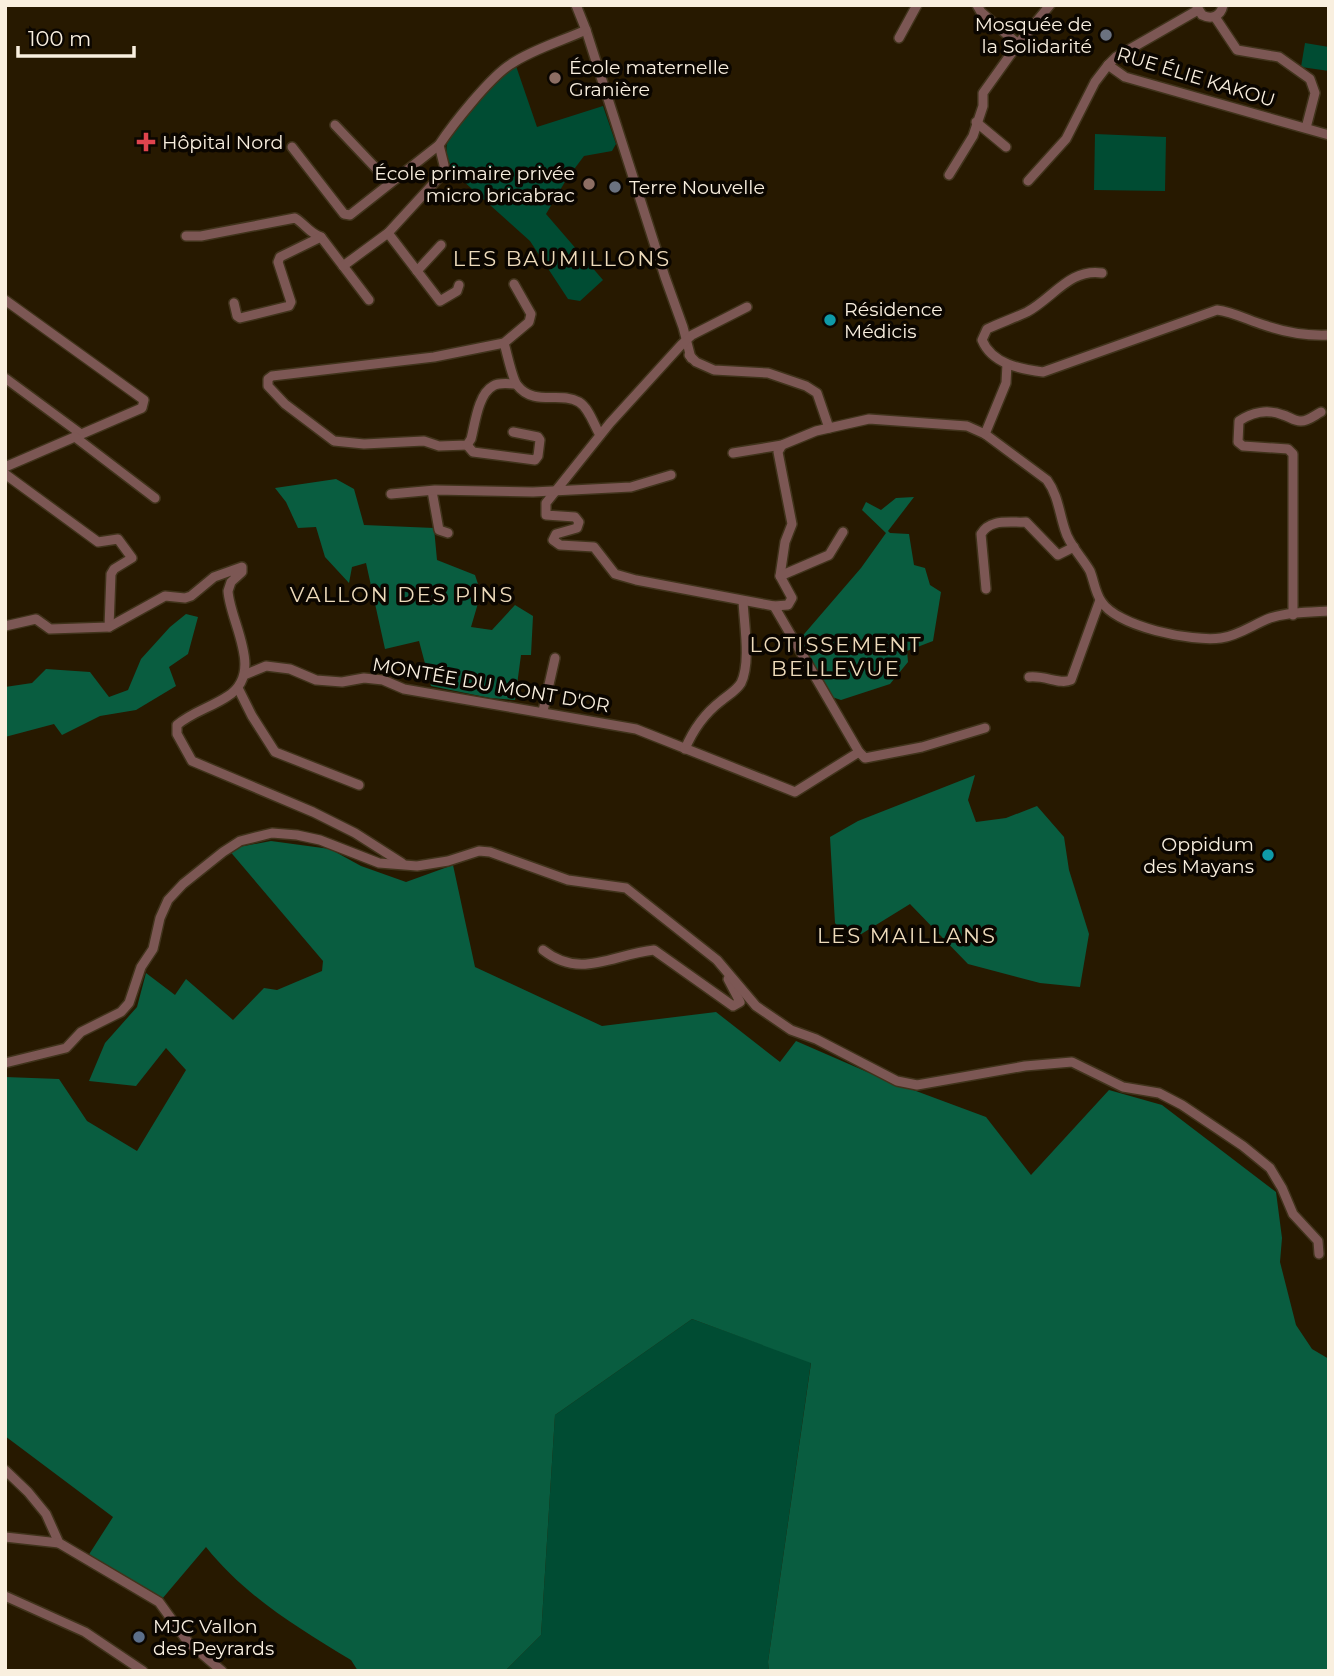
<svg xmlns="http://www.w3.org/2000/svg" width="1334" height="1676" viewBox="0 0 1334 1676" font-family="Montserrat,sans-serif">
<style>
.green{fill:#004c33}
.forest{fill:#095d40}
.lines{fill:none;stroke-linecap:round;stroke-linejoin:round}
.minor-casing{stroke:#40331b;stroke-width:12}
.minor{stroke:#7c5754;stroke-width:9}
.worship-dot{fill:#6b7280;stroke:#0b0600;stroke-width:2.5}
.education-dot{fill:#8d6e63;stroke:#0b0600;stroke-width:2.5}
.health-dot{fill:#e0444e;stroke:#0b0600;stroke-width:2.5}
.culture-dot{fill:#0f9aa8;stroke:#0b0600;stroke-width:2.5}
.service-dot{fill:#5c6f8a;stroke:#0b0600;stroke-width:2.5}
.labels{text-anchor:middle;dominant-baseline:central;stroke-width:7;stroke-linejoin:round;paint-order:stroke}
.poi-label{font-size:19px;fill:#f9efdf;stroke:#0b0600;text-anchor:start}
.street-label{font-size:19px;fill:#f9efdf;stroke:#0b0600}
.neighbourhood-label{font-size:21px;letter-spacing:2px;fill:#eedbbb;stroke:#0b0600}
</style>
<rect width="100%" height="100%" fill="#271900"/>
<g class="green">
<path d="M1305 43 1329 47V71L1301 67Z"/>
<path d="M516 66 537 127 603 106 616 144 612 151 584 156 566 180 546 214 603 280 580 301 568 299 530 241 452 171C449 162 445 152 447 144 452 127 501 75 516 66Z"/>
<path d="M1095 134 1166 137 1165 191 1094 190Z"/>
<path d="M692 1319 811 1362 768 1662 769 1671H505L541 1635 555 1415Z"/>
</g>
<g class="forest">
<path d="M336 479 354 489 364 525 434 528 437 560 475 575 481 593 471 627 492 630 515 605 533 616 531 655H521L515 700 490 698 431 686 419 641 385 649 366 563 352 567 349 583 325 557 316 527 298 528 286 502 275 488Z"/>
<path d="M914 497 888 531 890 533 909 534 914 565 925 568 930 585 941 592 933 641 907 651 908 662 890 684 841 700 832 697 799 640 861 568 886 533 862 510 866 502 881 510 896 498Z"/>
<path d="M186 614 198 617 188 654 169 667 176 686 136 710 100 716 62 735 54 724 5 737V687L32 683 46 669 90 672 109 697 128 690 141 659 170 627Z"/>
<path d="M975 775 968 800 976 822 1006 818 1037 806 1064 837 1069 870 1089 934 1080 987 1040 983 968 964 910 904 850 941 835 923 830 837 858 821Z"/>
<path d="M271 841 330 849 361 866 406 882 453 865 475 967 602 1026 716 1012 780 1062 796 1041 881 1078 986 1117 1031 1175 1109 1090 1162 1105 1276 1192 1282 1238 1280 1262 1296 1325 1312 1349 1329 1359V1671H769L768 1662 811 1363 692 1319 555 1415 541 1635 505 1671H358L351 1660C298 1628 245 1596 206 1547L162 1599 88 1556 113 1517 5 1436V1077L59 1079 87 1121 137 1151 186 1070 166 1048 136 1086 89 1081 105 1043 137 1007 146 973 175 995 186 979 233 1020 264 988 277 990 322 971 323 961 228 849Z"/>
</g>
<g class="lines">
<g class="minor-casing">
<g id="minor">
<path d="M576 5 586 30 665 277 683 327 691 358"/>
<path d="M977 5 981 12 1018 44 1050 5"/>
<path d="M1197 7 1202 15C1212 20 1221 16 1223 5"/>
<path d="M1215 17 1237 50 1279 57 1310 79 1315 93 1306 128"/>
<path d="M899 38 917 5"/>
<path d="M1108 65 1116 57 1198 10"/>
<path d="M976 122 1006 147"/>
<path d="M335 125 390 183"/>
<path d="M292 147 344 214 350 215 439 145"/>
<path d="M949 175 973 136 983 106V93L1018 44"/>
<path d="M1028 181 1066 139 1095 82 1108 65 1125 77 1329 135"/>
<path d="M388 233 440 301 457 291 459 285"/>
<path d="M186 236H201L295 218C305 224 309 233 321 237L369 300"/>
<path d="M343 266 388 233 444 172V165L439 145C453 124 490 77 511 64 533 49 562 41 586 30"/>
<path d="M417 271 441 245"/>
<path d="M1102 273C1070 268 1053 298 1027 312 1014 318 1000 323 987 329L982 340C992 364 1020 369 1043 372L1217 310C1233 312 1248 320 1264 325 1284 332 1307 336 1329 335"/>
<path d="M514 284 531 314 529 322 504 343 434 357 272 376 268 379V386L285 404 334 441 364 444 424 441 439 446 467 445 471 439C475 424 478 394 493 386 499 382 509 384 516 384"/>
<path d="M5 300 144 400 142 408 5 467"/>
<path d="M234 303 237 316 240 318 289 306 291 302 278 262 280 257 321 237"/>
<path d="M747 307 692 335 682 344 610 423 546 503V515L575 517 579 522 577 528 556 534 553 540 560 545 594 547 615 574 636 580 774 606 788 605 792 598 780 576 785 542 792 524 778 452 782 445"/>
<path d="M504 343C507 353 512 378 517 385 534 407 560 391 579 402 589 408 594 425 600 435"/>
<path d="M689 355 696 362 714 370 768 373 806 386 817 393 829 428"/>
<path d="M5 378 81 434"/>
<path d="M985 434 1006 383 1007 364"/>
<path d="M75 437 155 498"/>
<path d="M467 445 473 452 535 460 538 456 540 440 538 437 513 432"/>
<path d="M733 453 782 445 816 431 869 419 967 426 985 434 1047 480C1058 495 1059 512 1065 530 1069 545 1082 557 1090 571 1094 581 1095 592 1101 601 1117 627 1192 642 1221 638 1238 636 1254 624 1270 618 1287 612 1311 612 1329 611"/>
<path d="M5 474 98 542 118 539 132 558 114 569 111 574 109 627"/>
<path d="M432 491 439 530 448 533"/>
<path d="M391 494 435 490 533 492 631 487 671 475"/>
<path d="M780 576 829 555 843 532"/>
<path d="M986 589 981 534C990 518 1010 523 1026 522L1058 555 1074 547"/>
<path d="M774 606 859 752 865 758 922 747 985 728"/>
<path d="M1293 615V454L1288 449 1243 446 1238 442 1239 421C1252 412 1268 409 1283 415 1288 416 1294 421 1300 421 1307 422 1315 415 1321 412"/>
<path d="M5 626 36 619 50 629 109 627 165 596 185 598 191 596 214 577 242 567V572L231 582 228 591C230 623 265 672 228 696 212 707 192 712 177 725V734L192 761 313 812 355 833 402 863"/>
<path d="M244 675 266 666 290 669 316 680 342 682 364 678 383 680 404 689 636 729 795 792 859 752"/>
<path d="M1029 677C1045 675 1060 685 1071 680L1100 600"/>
<path d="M238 688 252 716 275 752 359 785"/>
<path d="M543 711 555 658"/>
<path d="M685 749C693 730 704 714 721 701 728 695 736 691 741 683 751 663 744 623 743 601"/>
<path d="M543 950C581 980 613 954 654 950L733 1006 740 1002 728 979"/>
<path d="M5 1063 66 1048 81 1032 121 1012 129 1003 141 967 153 949 160 918 168 900 183 884 223 852 240 841 272 833 297 835 320 840 379 863 417 866 448 861 479 851 490 852 568 880 626 888 717 960 756 1006 791 1030 816 1039 897 1081 917 1085 1025 1066 1072 1062 1123 1087 1159 1093 1182 1105 1243 1146 1270 1168 1282 1188 1293 1214 1318 1241 1319 1254"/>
<path d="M5 1470 28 1492 46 1514 59 1543 159 1602 188 1642 222 1671"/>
<path d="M5 1537 59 1543"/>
<path d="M5 1596 85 1632 143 1671"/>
</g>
</g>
<use href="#minor" class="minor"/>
</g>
<g class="worship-dot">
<circle cx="1106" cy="35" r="7"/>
<circle cx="615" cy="187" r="7"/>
</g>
<g class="education-dot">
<circle cx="555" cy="78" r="7"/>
<circle cx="589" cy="184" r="7"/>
</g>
<path class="health-dot" d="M142.5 131.5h7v7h7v7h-7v7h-7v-7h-7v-7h7z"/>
<g class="culture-dot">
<circle cx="830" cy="320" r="7"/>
<circle cx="1268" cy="855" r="7"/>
</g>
<circle class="service-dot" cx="139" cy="1637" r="7"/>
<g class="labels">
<g class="poi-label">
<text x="1092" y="24" text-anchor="end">Mosquée de<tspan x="1092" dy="22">la Solidarité</tspan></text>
<text x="569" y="67">École maternelle<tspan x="569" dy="22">Granière</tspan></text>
<text x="162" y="142">Hôpital Nord</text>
<text x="575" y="173" text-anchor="end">École primaire privée<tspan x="575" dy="22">micro bricabrac</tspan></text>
<text x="629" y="187">Terre Nouvelle</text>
<text x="844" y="309">Résidence<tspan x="844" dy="22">Médicis</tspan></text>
<text x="1254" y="844" text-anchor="end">Oppidum<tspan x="1254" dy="22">des Mayans</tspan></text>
<text x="153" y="1626">MJC Vallon<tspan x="153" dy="22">des Peyrards</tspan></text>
</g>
<g class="street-label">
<text transform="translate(1196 77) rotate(17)">RUE ÉLIE KAKOU</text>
<text transform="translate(491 685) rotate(10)">MONTÉE DU MONT D'OR</text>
</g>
<g class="neighbourhood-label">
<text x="562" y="258">LES BAUMILLONS</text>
<text x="402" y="594">VALLON DES PINS</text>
<text x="836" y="644">LOTISSEMENT<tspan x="836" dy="24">BELLEVUE</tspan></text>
<text x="907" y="935">LES MAILLANS</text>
</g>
</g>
<rect width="1334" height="1676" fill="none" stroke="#f9efdf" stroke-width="14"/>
<path d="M18 46v10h116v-10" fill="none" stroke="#f9efdf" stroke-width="3.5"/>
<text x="28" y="46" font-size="21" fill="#f9efdf" stroke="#0b0600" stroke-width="5" paint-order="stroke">100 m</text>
</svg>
